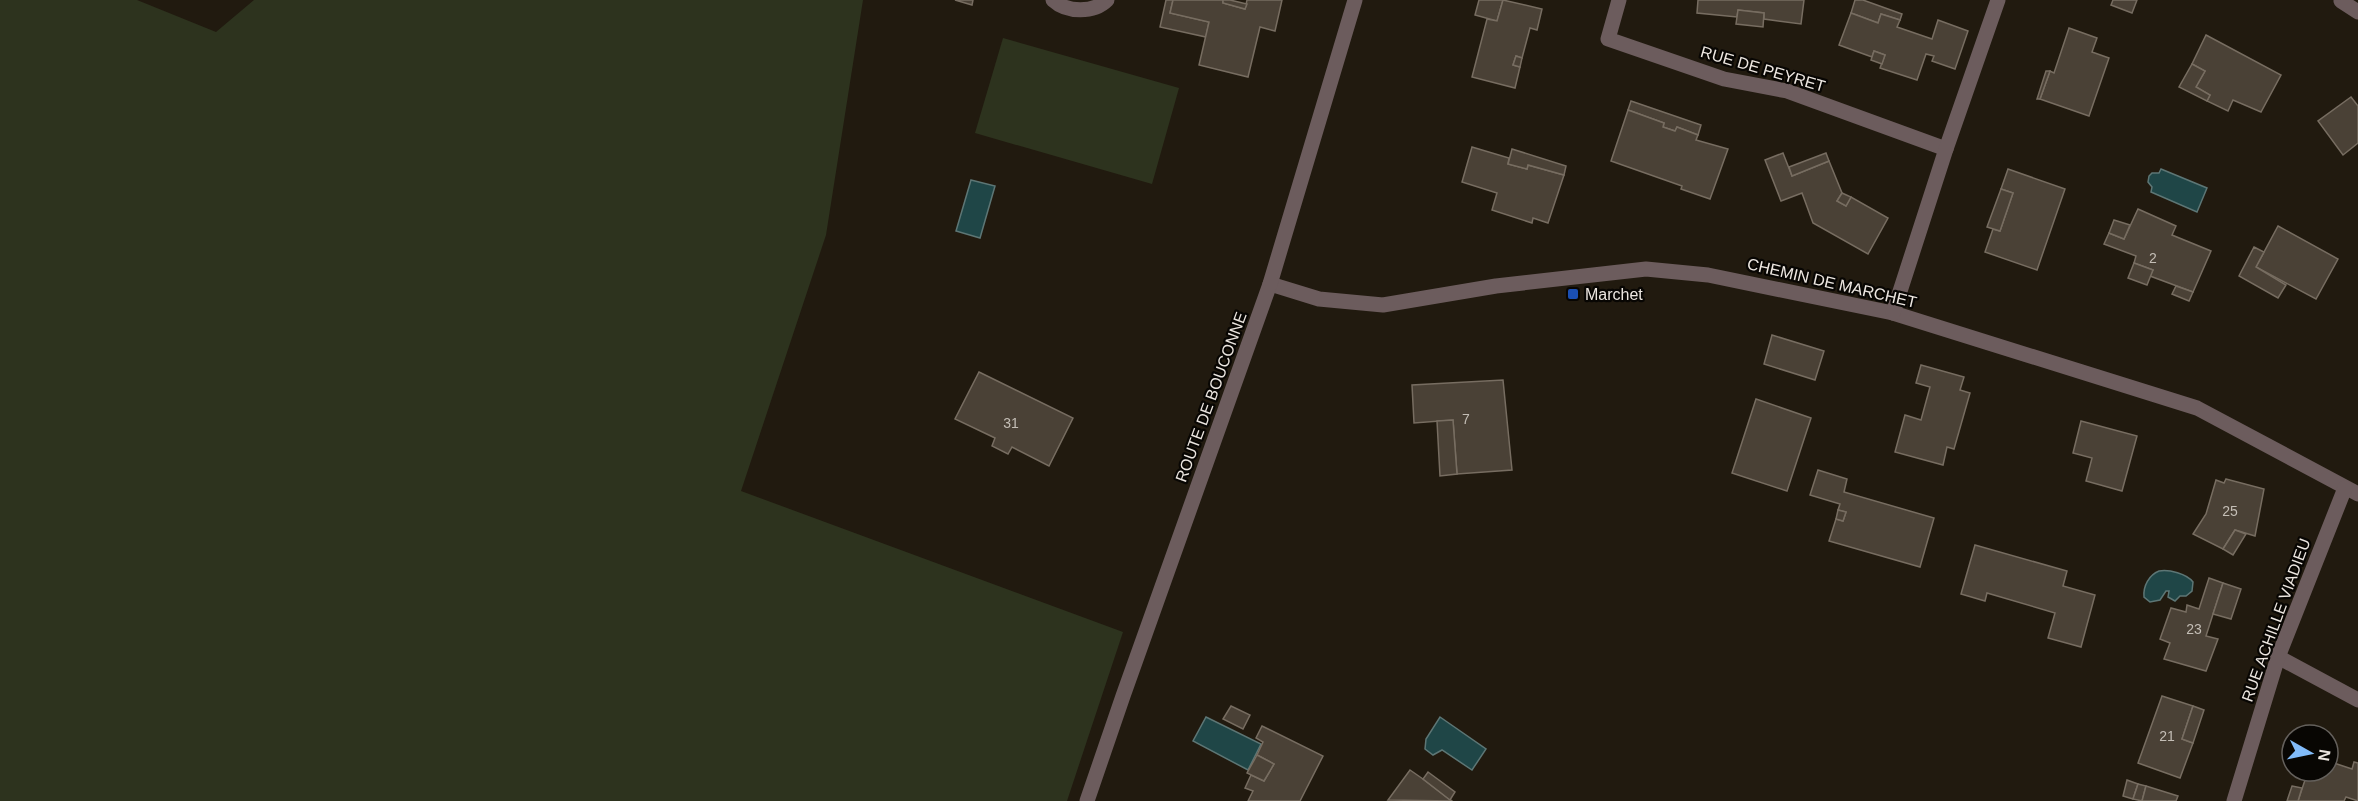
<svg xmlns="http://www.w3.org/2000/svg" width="2358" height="801" viewBox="0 0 2358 801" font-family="Arial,sans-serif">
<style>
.green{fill:#2d331e}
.water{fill:#1f4647;stroke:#5d7675;stroke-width:1.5}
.building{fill:#4a4136;stroke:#776d61;stroke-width:1.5}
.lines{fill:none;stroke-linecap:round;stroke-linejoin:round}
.service{stroke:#6c5c5d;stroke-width:15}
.minor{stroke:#6c5c5d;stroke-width:15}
.tertiary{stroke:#6c5c5d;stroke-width:15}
.transit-dot{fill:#1a4fb4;stroke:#080603;stroke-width:2}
.labels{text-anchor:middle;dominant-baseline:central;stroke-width:4.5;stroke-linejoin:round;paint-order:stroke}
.number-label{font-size:14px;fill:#c4beb6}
.street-label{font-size:16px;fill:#ede7e1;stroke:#080603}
.poi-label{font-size:16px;fill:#ede7e1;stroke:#080603;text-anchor:start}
</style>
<rect width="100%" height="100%" fill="#211a0f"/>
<g class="green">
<path d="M0 0H137L216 32 254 0H863L826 235 741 491 1123 632 1067 801H0Z"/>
<path d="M1003 38 1179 88 1152 184 975 133Z"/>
</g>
<g class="water">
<path d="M2161 169 2207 188 2197 212 2151 192 2152 187 2148 182 2149 176 2152 173H2159Z"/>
<path d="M971 180 995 186 980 238 956 231Z"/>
<path d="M2159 571C2169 569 2187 574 2193 582L2192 591 2186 596H2180L2175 601 2168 597 2169 591H2166L2160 600 2150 602 2144 597C2143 586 2149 575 2159 571Z"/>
<path d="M1206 717 1261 744 1248 770 1193 741Z"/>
<path d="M1440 717 1486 749 1472 770 1442 750 1433 755 1425 749 1426 739Z"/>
</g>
<g class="building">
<path d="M955 0H973L972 5Z"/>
<path d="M1166 0H1173L1170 13 1209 22 1206 37 1160 27Z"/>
<path d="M1173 0H1223V3L1245 9 1247 0H1282L1275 31 1260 27 1248 77 1199 65 1209 22 1170 13Z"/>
<path d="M1223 0H1230L1247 4 1245 9 1223 3Z"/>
<path d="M1479 0H1503L1497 21 1475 15Z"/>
<path d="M1503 0 1542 9 1537 30 1530 28 1522 58 1516 56 1513 65 1520 67 1515 88 1472 77 1487 19 1497 21Z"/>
<path d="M1698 0H1804L1801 24 1764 19V13L1738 10 1737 17 1697 13Z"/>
<path d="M1855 0H1863L1902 14 1900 20 1881 14 1878 23 1851 13Z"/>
<path d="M2113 0H2137L2132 13 2111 5Z"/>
<path d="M1738 10 1764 13 1763 27 1736 24Z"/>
<path d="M1851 13 1878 23 1881 14 1900 20 1897 27 1932 39 1938 20 1968 31 1955 69 1932 61 1934 56 1926 54 1917 80 1880 68 1885 55 1874 51 1872 57 1839 45Z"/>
<path d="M2069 28 2097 38 2092 52 2109 58 2089 116 2040 99 2050 71 2054 73Z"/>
<path d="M2206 35 2281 75 2261 112 2233 100 2228 111 2207 101 2210 95 2196 87 2205 71 2192 64Z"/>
<path d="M1874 51 1885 55 1882 64 1871 60Z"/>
<path d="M1516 56 1522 58 1520 67 1513 65Z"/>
<path d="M2192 64 2205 71 2196 87 2210 95 2207 101 2179 87Z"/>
<path d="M2046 71H2050L2040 99H2037Z"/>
<path d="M2351 97 2358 106V143L2343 155 2318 121Z"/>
<path d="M1631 101 1701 125 1698 135 1677 127 1675 131 1663 127 1664 123 1628 110Z"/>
<path d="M1628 110 1664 123 1663 127 1675 131 1677 127 1698 135 1696 140 1728 149 1710 199 1681 189 1682 186 1611 161Z"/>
<path d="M1472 147 1509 158 1508 164 1527 169 1528 165 1564 175 1548 223 1533 218 1532 223 1492 210 1497 193 1462 182Z"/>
<path d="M1512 149 1566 166 1564 175 1528 165 1527 169 1508 164Z"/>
<path d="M1783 153 1792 176 1829 161 1842 193 1837 201 1846 206 1851 197 1888 218 1868 254 1813 223 1802 193 1781 201 1765 160Z"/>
<path d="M1826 153 1829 161 1792 176 1789 167Z"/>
<path d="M2008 169 2065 189 2037 270 1985 252 1993 229 2000 231 2013 193 2001 189Z"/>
<path d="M2001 189 2013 193 2000 231 1987 227Z"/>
<path d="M1842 193 1851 197 1846 206 1837 201Z"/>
<path d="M2138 209 2176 226 2172 235 2211 251 2193 292 2150 276 2153 270 2134 263 2136 256 2104 244 2109 233 2124 239Z"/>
<path d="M2114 220 2130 225 2124 239 2109 233Z"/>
<path d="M2278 226 2338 259 2316 299 2256 267Z"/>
<path d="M2254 247 2264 252 2256 267 2286 285 2278 298 2239 276Z"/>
<path d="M2134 263 2153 270 2147 285 2128 278Z"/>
<path d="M2176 286 2193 292 2189 301 2172 294Z"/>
<path d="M1772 335 1824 351 1815 380 1764 364Z"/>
<path d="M1921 365 1964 377 1960 390 1970 393 1954 449 1947 447 1943 465 1895 452 1905 415 1921 420 1930 387 1916 383Z"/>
<path d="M979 372 1073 418 1049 466 1012 447 1008 454 992 446 995 438 955 419Z"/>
<path d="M1503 380 1512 470 1457 474 1453 420 1414 423 1412 385Z"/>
<path d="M1756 399 1811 418 1787 491 1732 473Z"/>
<path d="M1453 420 1457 474 1440 476 1437 421Z"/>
<path d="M2081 421 2137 436 2122 491 2086 481 2092 458 2073 453Z"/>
<path d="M1818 470 1847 479 1844 492 1934 518 1920 567 1829 541 1836 519 1843 521 1846 512 1838 510 1840 504 1810 495Z"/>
<path d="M2226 479 2264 489 2255 536 2235 530 2223 549 2193 534 2206 514 2216 480 2224 483Z"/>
<path d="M1838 510 1846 512 1843 521 1836 519Z"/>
<path d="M2235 530 2246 534 2233 555 2223 549Z"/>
<path d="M1975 545 2067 571 2063 586 2095 595 2081 647 2048 638 2055 613 1987 593 1985 601 1961 594Z"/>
<path d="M2209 578 2223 583 2206 636 2218 639 2206 671 2164 659 2170 643 2160 639 2171 608 2186 612 2187 605 2199 609Z"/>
<path d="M2223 583 2241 589 2231 619 2213 614Z"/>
<path d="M2162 696 2193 706 2182 739 2193 743 2180 778 2138 763Z"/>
<path d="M1231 706 1250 715 1243 729 1223 719Z"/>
<path d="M2193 706 2204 710 2193 743 2182 739Z"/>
<path d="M1262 726 1323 756 1300 801H1248L1253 791 1245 788 1251 775 1264 781 1274 764 1257 755 1263 742 1256 738Z"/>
<path d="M1257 755 1274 764 1264 781 1247 773Z"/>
<path d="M2328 761 2352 769 2354 762 2358 763V801L2346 797 2344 801H2298L2308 771H2328Z"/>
<path d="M1410 770 1423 779 1452 801 1388 800Z"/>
<path d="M1428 772 1455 792 1450 800 1423 779Z"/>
<path d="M2127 780 2138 784 2133 799 2123 796Z"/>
<path d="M2138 784 2146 786 2142 801 2133 799Z"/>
<path d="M2146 786 2178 796 2176 801H2142Z"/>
<path d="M2292 786 2302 788 2298 801H2287Z"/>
</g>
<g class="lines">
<path class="service" d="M2341 1 2358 12"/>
<g class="minor">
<path d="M1053 0C1067 13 1094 13 1107 0"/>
<path d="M1619 0 1608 39 1724 79 1787 91 1946 149"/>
<path d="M1270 284 1319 299 1383 305 1496 286 1646 269 1708 275 1893 313 2197 408 2358 494"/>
<path d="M1893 313 1946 149 1998 0"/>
<path d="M2278 657 2358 700"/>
<path d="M2234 801 2278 657 2345 488"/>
</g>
<path class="tertiary" d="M1087 801 1123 696 1270 284 1355 0"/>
</g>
<rect class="transit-dot" x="1567" y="288" width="12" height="12" rx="3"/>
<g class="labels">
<g class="number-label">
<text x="2153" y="258">2</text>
<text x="1466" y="419">7</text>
<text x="1011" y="423">31</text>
<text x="2230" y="511">25</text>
<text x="2194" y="629">23</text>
<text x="2167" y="736">21</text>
</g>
<g class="street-label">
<text transform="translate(1763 69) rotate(16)">RUE DE PEYRET</text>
<text transform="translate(1832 283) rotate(13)">CHEMIN DE MARCHET</text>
<text transform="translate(1211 397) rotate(-70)">ROUTE DE BOUCONNE</text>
<text transform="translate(2276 620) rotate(-70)">RUE ACHILLE VIADIEU</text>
</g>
<g class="poi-label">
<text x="1585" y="294">Marchet</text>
</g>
</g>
<g transform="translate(2310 753) rotate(99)"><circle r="28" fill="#080603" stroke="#64605c" stroke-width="1.5"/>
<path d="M0-4.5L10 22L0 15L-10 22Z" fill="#82bcfa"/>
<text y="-9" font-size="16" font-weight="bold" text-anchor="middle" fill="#ede7e1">N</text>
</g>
</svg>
